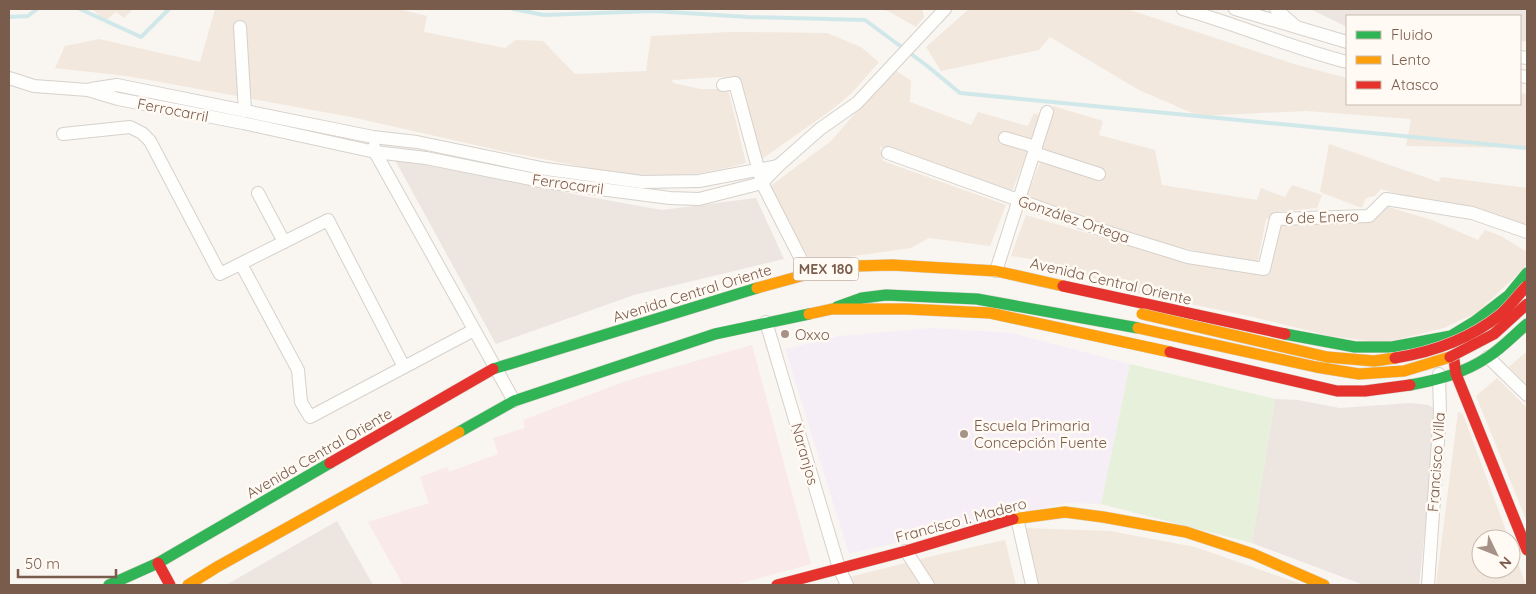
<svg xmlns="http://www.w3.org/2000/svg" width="1536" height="594" viewBox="0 0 1536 594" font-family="Quicksand,sans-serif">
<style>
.residential{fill:#f2e8de}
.industrial{fill:#ede5e0}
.education{fill:#f6eef6}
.medical{fill:#fae9e9}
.green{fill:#e7f0db}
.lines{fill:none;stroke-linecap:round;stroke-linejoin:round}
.stream{stroke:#d0e8ea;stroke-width:4}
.street-casing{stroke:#d7d1cb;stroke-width:14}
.fast-casing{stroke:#d9d2cb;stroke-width:12}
.slow-casing{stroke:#d9d2cb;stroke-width:12}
.jam-casing{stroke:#d9d2cb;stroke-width:12}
.street{stroke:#fefefd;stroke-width:12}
.fast{stroke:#30b455;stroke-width:11}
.slow{stroke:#ff9f0a;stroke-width:11}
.jam{stroke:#e5322d;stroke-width:11}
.slow-bridge-casing{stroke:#d9d2cb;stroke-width:12;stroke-linecap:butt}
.jam-bridge-casing{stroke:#d9d2cb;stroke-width:12;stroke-linecap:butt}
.slow-bridge{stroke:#ff9f0a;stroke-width:11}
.jam-bridge{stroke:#e5322d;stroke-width:11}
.poi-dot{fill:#a69286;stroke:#fffaf3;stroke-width:2}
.labels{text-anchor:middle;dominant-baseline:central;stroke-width:5;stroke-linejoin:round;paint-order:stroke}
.shield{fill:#fffaf3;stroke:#a28b7f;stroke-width:1}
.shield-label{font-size:14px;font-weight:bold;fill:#7a5c4d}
.street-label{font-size:15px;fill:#7a5c4d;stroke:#fffaf3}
.poi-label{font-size:15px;fill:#7a5c4d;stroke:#fffaf3;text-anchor:start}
</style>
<rect width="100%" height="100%" fill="#f9f5f0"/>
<g class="residential">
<path d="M92 9H133L124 18 116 12 105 21Z"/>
<path d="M215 9H398L427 16 424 32 505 48 516 40 543 41 575 74 646 71 651 36 731 32 827 33 861 47 879 62 852 93 830 111 759 161 736 76 672 80 673 83 700 89H728L746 163 718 170 665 179 610 172 502 151 351 117 127 76 55 68 65 46 99 39 200 62Z"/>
<path d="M876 9H922L924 17 916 27 888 11Z"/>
<path d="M969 9H1127L1294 64 1347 78V104H1520V93L1527 94V148L1406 146 1411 119 1306 111 1199 116 1139 90 1050 37 1039 50 941 71 926 47Z"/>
<path d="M894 69 911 81 910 102 971 125 978 112 1028 126 1034 113 1043 117 1011 193 880 147 883 161 1006 205 990 246 929 238 911 248 811 262 769 187 831 141Z"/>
<path d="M1053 106 1103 121 1099 135 1155 150 1162 185 1257 200 1261 188 1285 197 1292 185 1322 195 1317 208 1275 212 1273 218 1266 219 1257 265 1128 235 1027 196 1041 160 1100 180 1102 169 1042 152Z"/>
<path d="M1329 144 1439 182 1441 177 1527 188V228L1438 207 1381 189 1375 196 1366 198 1362 208 1320 192Z"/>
<path d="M1382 205 1432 220 1478 240 1485 230 1501 236 1527 252V264L1513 279 1476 313 1444 328 1383 343 1331 336 1253 317 1137 293 1038 260 1011 256 1026 215 1186 263 1262 274 1277 223 1346 219Z"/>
<path d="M1527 351V385L1509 367Z"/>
<path d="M1497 378 1527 408V522L1476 396Z"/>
<path d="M1458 412 1463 414 1509 539H1481V569H1511V544L1526 585H1436Z"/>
<path d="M1022 528 1110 531 1195 547 1304 585H1035Z"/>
<path d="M1005 540 1016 585H845L842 579 937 555Z"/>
</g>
<g class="industrial">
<path d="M1310 9H1527V42L1520 41V16H1347V27Z"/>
<path d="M395 160 438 163 578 195 662 210 756 198 784 259 634 295 496 344Z"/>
<path d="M1275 399 1298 400 1340 408 1411 403 1428 405 1434 408 1437 417 1419 585H1364L1252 543Z"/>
<path d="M337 521 373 585H226Z"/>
</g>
<path class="education" d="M931 328 1011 333 1130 364 1101 504 1064 503 849 554 785 349 839 336Z"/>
<path class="medical" d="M752 345 811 564 735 585H403L368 522 429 503 420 477 447 467 449 472 498 454 493 438 525 428 523 420 626 381Z"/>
<path class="green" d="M1130 364 1275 399 1252 543 1101 504Z"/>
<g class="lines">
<g class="stream">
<path d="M80 9 141 37 169 9"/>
<path d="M513 9 544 15 654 11 748 17 865 20 926 65 960 93 1527 148"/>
<path d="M9 17 28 16 37 9"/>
</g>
<g class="street-casing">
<g id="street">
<path d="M1183 9C1239 25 1292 48 1347 62"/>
<path d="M1235 9 1347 42"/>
<path d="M1276 9 1294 25"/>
<path d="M240 27 245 111"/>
<path d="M1520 57 1527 58"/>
<path d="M1520 76 1527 77"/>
<path d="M9 78 34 86 88 90 118 99 243 123 375 152 426 158 546 182 670 198 699 199 762 183 778 166 820 129 857 103 945 9"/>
<path d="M723 85 735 83 762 183 808 273"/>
<path d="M91 89 117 85 373 137 417 142 546 169 642 182 699 181 778 166"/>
<path d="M63 134 130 127 142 133 150 141 220 274 328 220 404 367"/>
<path d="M1005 138 1036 147"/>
<path d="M374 147 375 152 514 401"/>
<path d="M888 153 1110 233 1188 257 1264 269 1276 219 1369 216 1386 199 1472 213 1527 232"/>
<path d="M1034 153 1099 174"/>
<path d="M258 193 284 242"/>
<path d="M241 264 298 370 301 402 310 417 474 330"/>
<path d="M996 271 1047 112"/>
<path d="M766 322 839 568 847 585"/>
<path d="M1488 357 1527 395"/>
<path d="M1017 518 1032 585"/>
<path d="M906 551 928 585"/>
<path d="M1428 585 1440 413 1439 374"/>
</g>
</g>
<g class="fast-casing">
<g id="fast">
<path d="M837 307 862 298 886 295 977 299 1138 328"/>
<path d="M1285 334 1355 347H1392L1451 336 1474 322 1509 295 1527 273"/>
<path d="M493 369 757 288"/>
<path d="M1410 385C1438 380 1464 373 1488 357 1502 348 1514 335 1527 324"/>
<path d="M459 432 514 401 715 334 809 314"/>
<path d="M109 585 158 563 330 463"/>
</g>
</g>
<g class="slow-casing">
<g id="slow">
<path d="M757 288 819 271 856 266 892 265 996 271 1063 286"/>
<path d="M809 314 832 309H907L990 313 1170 352"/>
<path d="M1013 519 1065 512 1103 517 1186 532 1253 554 1324 585"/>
<path d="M188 585 217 567 459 432"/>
</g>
</g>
<g class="jam-casing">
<g id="jam">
<path d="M1063 286 1285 334"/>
<path d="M1170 352 1337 391H1365L1410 385"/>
<path d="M1454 360 1456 374 1527 550"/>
<path d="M330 463 493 369"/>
<path d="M158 563 170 585"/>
<path d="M777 585 906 551 1013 519"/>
</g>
</g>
<use href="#street" class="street"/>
<use href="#fast" class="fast"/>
<use href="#slow" class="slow"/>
<use href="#jam" class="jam"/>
<g class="slow-bridge-casing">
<g id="slow-bridge">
<path d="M1142 314 1327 357 1374 361 1395 358"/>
<path d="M1138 328 1316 367 1359 374 1404 371 1450 357"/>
</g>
</g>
<g class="jam-bridge-casing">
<g id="jam-bridge">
<path d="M1450 357 1494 334 1527 304"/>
<path d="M1395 358C1433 352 1470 339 1501 314 1510 306 1518 295 1527 286"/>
</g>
</g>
<use href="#slow-bridge" class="slow-bridge"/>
<use href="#jam-bridge" class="jam-bridge"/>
</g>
<g class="poi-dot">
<circle cx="785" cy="334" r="5"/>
<circle cx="964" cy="434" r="5"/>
</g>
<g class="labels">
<rect class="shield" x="793.5" y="257.5" width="65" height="23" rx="4"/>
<g class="shield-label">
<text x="826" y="269">MEX 180</text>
</g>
<g class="street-label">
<text transform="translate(173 110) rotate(11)">Ferrocarril</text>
<text transform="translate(568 184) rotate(8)">Ferrocarril</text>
<text transform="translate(1322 217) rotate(-2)">6 de Enero</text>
<text transform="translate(1074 219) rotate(19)">González Ortega</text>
<text transform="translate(1111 281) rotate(13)">Avenida Central Oriente</text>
<text transform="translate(692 293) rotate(-17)">Avenida Central Oriente</text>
<text transform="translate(319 453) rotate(-30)">Avenida Central Oriente</text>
<text transform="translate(805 454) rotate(74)">Naranjos</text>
<text transform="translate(1436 462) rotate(-86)">Francisco Villa</text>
<text transform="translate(961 520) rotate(-15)">Francisco I. Madero</text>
</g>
<g class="poi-label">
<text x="795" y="334">Oxxo</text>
<text x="974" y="425">Escuela Primaria<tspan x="974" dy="17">Concepción Fuente</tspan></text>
</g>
</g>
<rect width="1536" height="594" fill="none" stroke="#7a5c4d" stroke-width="20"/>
<rect x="1346" y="15" width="175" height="90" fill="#fffaf3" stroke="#cabbb1"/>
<rect x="1356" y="31" width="25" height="8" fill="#30b455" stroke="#cabbb1"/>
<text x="1391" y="40" font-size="15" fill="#7a5c4d">Fluido</text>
<rect x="1356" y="56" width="25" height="8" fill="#ff9f0a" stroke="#cabbb1"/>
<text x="1391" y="65" font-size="15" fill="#7a5c4d">Lento</text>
<rect x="1356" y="81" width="25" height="8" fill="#e5322d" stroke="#cabbb1"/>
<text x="1391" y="90" font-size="15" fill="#7a5c4d">Atasco</text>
<g transform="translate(1496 554) rotate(133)"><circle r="24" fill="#fffaf3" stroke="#cabbb1"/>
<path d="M0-4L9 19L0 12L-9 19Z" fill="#a69286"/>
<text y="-8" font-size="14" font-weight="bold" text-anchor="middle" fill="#7a5c4d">N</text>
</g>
<path d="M18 569v8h98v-8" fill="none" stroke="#7a5c4d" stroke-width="2.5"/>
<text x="25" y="569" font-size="15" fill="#7a5c4d" stroke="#fffaf3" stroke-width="4" paint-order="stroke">50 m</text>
</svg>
